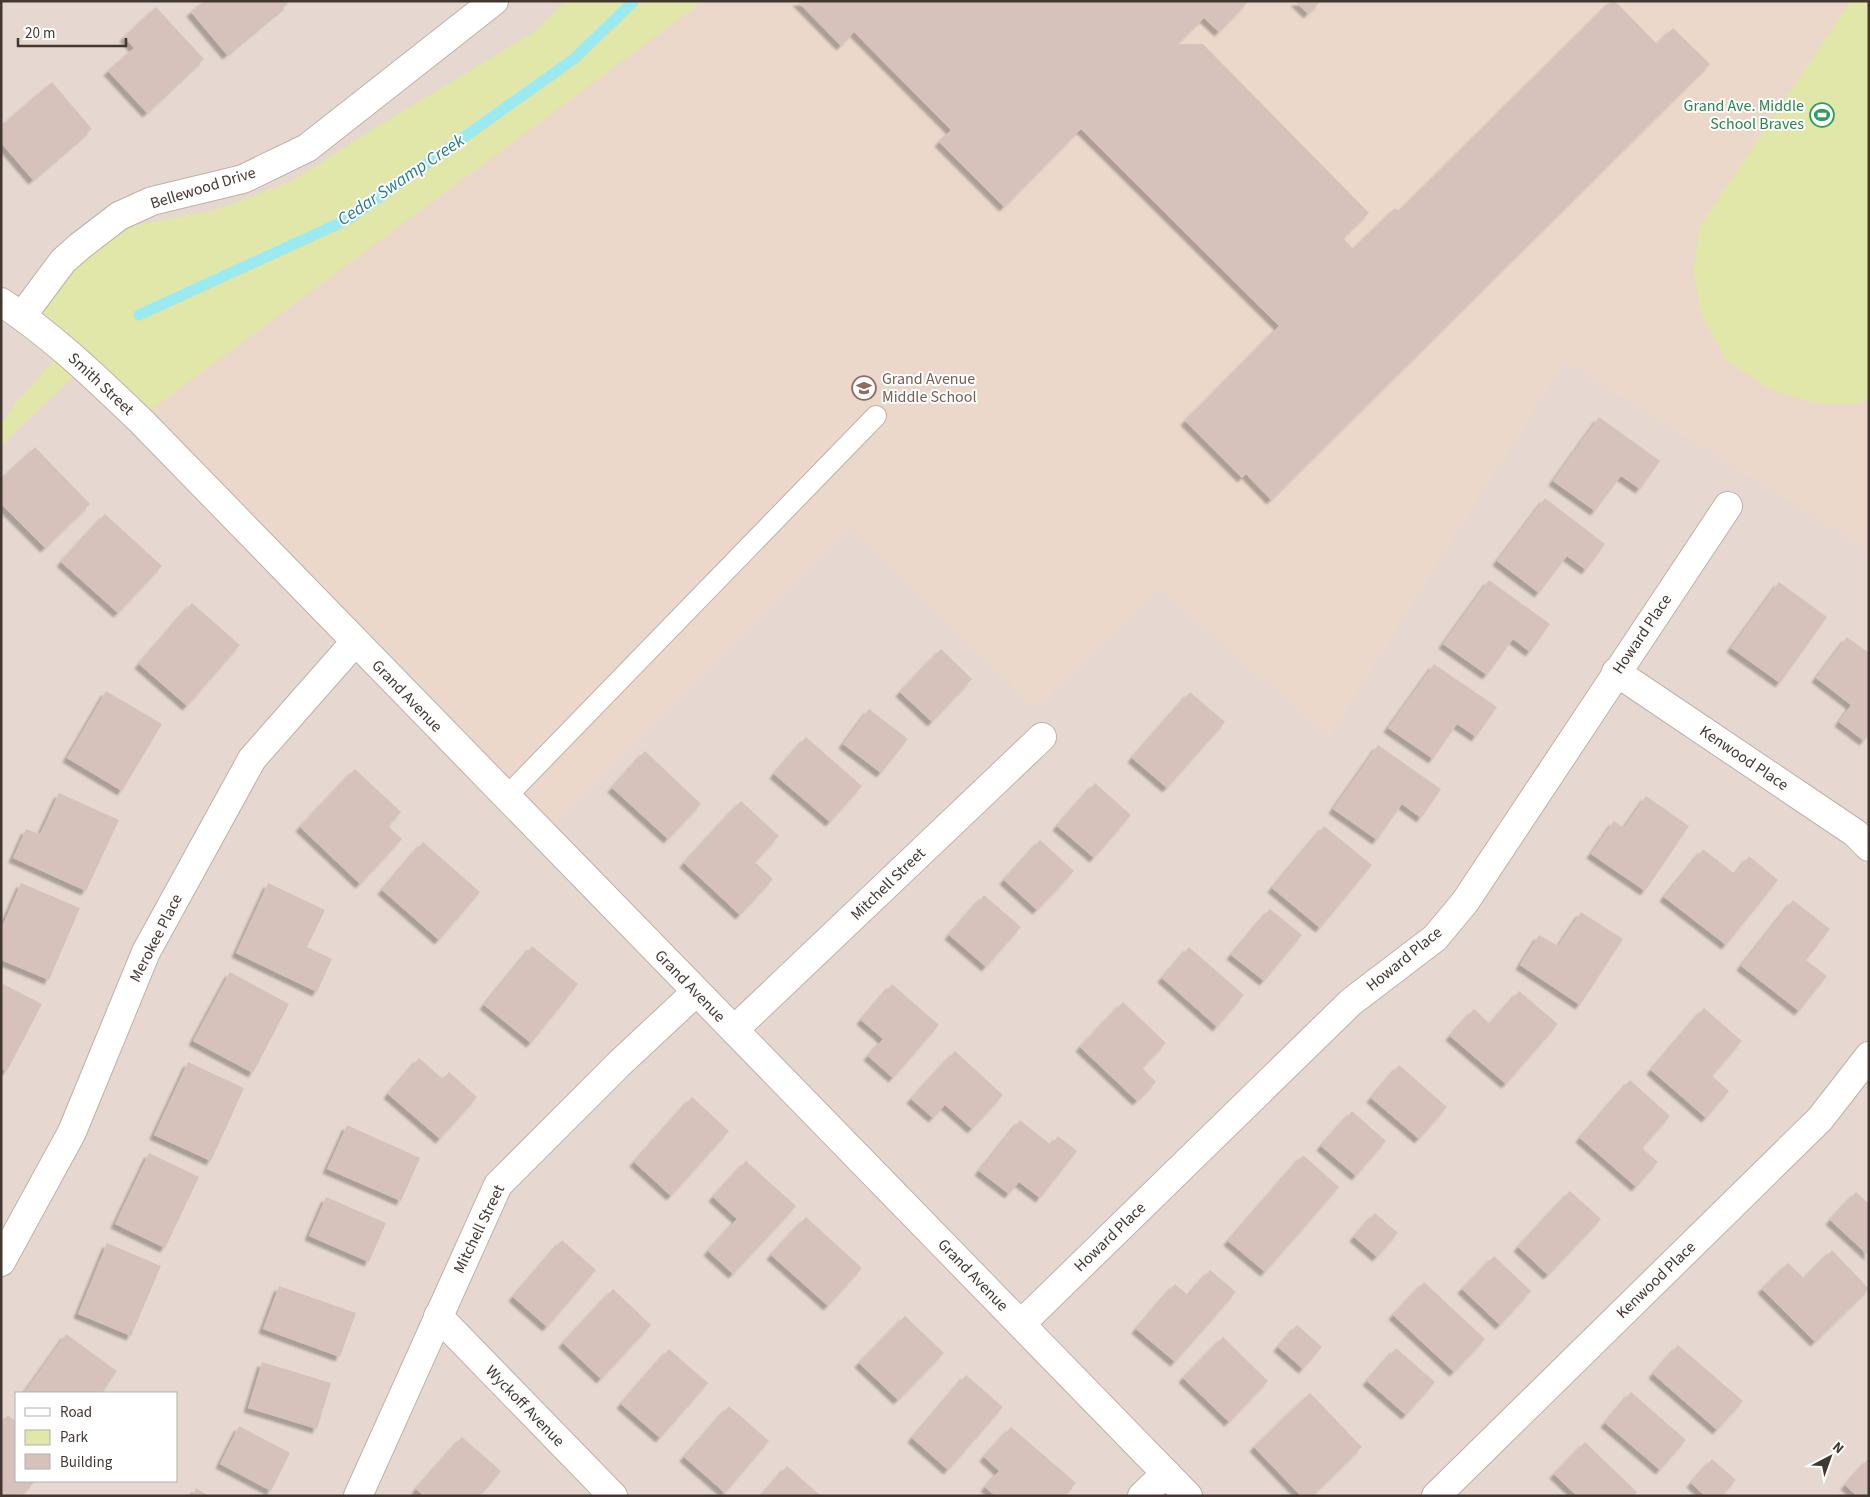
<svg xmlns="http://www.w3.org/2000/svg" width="1870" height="1497" viewBox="0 0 1870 1497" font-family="'Source Sans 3',sans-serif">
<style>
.residential{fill:#e6d8d0;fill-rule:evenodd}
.education{fill:#ebd8cb}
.green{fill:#e0e7a9}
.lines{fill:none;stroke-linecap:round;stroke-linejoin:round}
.stream{stroke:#9beaf1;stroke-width:11}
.building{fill:#d6c2ba;filter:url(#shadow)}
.service-casing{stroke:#c0b0a7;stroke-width:22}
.minor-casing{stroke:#c0b0a7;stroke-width:30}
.tertiary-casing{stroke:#c0b0a7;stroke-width:30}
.service{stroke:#fff;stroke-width:20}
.minor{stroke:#fff;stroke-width:28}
.tertiary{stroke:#fff;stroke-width:28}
.labels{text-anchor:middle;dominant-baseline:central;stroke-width:4;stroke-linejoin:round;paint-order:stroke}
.leisure-label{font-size:16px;fill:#27864d;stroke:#fff;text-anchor:end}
.street-label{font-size:16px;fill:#433732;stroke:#fff}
.education-label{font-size:16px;fill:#785e54;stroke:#fff;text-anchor:start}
.water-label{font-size:18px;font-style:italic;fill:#247e88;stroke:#fff}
</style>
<defs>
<filter id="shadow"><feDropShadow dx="-4.5" dy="4.5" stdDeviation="1" flood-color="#0004"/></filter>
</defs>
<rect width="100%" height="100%" fill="#f1e8e2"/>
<path class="residential" d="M1 1H1869V1496H1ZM16 1393H176V1481H16Z"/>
<path class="education" d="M701 1H1869V551L1565 361 1329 736 1159 589 1036 708 851 527 548 830 143 416 689 12Z"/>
<g class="green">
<path d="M565 1H701L689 12 143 416 86 365 1 446V425L15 404 66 347 30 316 59 272 127 227 216 210 294 180 375 128 536 31Z"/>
<path d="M1851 1H1869V399L1858 404H1818L1771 390 1726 360 1701 314 1694 272 1699 228Z"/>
</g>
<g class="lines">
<path class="stream" d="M139 315 349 219 574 59 634 1"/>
</g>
<g class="building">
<path d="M204 1H286L288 4 227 55 191 12Z"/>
<path d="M797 1H1249L1219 32 1204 18 1177 44H1203L1369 213 1343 238 1353 249 1395 208 1399 211 1611 1H1615L1657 44 1673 28 1710 64 1271 500 1246 474 1242 478 1185 421 1279 326 1081 129 1004 207 939 142 951 130 854 32 841 46Z"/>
<path d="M1295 1H1321L1308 14Z"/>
<path d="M156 7 204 59 147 113 108 71 134 48 124 37Z"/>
<path d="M52 82 92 129 33 180 1 143V126Z"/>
<path d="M1599 417 1660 461 1640 489 1621 476 1595 511 1553 481Z"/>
<path d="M35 447 90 504 45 548 1 504V479Z"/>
<path d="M1545 498 1605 544 1586 570 1567 556 1539 593 1497 561Z"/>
<path d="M105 514 162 566 118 613 61 562Z"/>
<path d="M1489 580 1550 624 1530 652 1513 639 1487 675 1443 644Z"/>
<path d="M1779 582 1827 617 1780 683 1731 648Z"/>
<path d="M192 603 240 645 187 706 139 664Z"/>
<path d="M1847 637 1869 653V734L1864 741 1839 722 1851 705 1816 678Z"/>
<path d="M941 649 972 679 932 722 900 692Z"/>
<path d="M1434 664 1497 707 1476 737 1457 724 1433 759 1388 728Z"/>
<path d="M106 691 162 724 122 791 67 758Z"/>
<path d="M1190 692 1225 722 1167 788 1132 758Z"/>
<path d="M869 709 908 739 881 773 843 744Z"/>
<path d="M806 737 862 786 830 822 774 774Z"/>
<path d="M1378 745 1441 789 1421 818 1402 804 1377 840 1333 809Z"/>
<path d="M645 751 701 804 668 839 612 788Z"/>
<path d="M355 769 401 812 388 826 402 839 360 884 300 827Z"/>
<path d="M1095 783 1131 815 1094 858 1057 826Z"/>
<path d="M59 793 119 820 86 891 13 858 26 829 40 834Z"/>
<path d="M1646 796 1689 826 1645 891 1591 854 1614 821 1624 828Z"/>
<path d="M741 801 779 836 755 862 773 879 740 915 684 863Z"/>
<path d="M1324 826 1372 865 1320 928 1272 888Z"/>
<path d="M1040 840 1074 871 1037 910 1004 880Z"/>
<path d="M423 842 480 892 439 940 382 890Z"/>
<path d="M1703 849 1735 874 1749 856 1778 880 1726 945 1664 897Z"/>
<path d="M21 883 80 908 49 980 1 960V929Z"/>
<path d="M268 883 325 910 307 947 332 959 317 992 236 953Z"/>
<path d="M984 895 1021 927 986 967 949 935Z"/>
<path d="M1793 900 1830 929 1806 960 1827 976 1799 1011 1741 966Z"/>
<path d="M1270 909 1302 935 1264 981 1231 955Z"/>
<path d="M1581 912 1623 939 1580 1005 1520 965 1539 935 1558 946Z"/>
<path d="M532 946 578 984 531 1043 484 1005Z"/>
<path d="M1189 947 1244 995 1217 1027 1162 978Z"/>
<path d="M230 972 289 1004 253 1073 193 1041Z"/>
<path d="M1 983 42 1004 7 1071 1 1069Z"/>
<path d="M892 984 939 1025 893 1078 868 1056 883 1039 861 1020Z"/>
<path d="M1519 991 1558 1024 1506 1084 1450 1036 1474 1009 1490 1024Z"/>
<path d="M1123 1002 1166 1043 1142 1068 1156 1082 1137 1101 1080 1047Z"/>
<path d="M1704 1008 1742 1041 1712 1076 1729 1091 1706 1118 1651 1070Z"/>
<path d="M955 1051 1003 1095 972 1129 945 1105 933 1118 911 1099Z"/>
<path d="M419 1058 443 1079 449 1072 477 1097 440 1139 388 1094Z"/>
<path d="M188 1062 244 1088 211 1161 154 1135Z"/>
<path d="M1399 1065 1447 1107 1419 1139 1371 1098Z"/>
<path d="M1630 1080 1670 1116 1642 1148 1658 1162 1636 1187 1580 1138Z"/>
<path d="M692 1097 729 1131 671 1196 634 1162Z"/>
<path d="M1352 1111 1386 1141 1356 1176 1321 1146Z"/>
<path d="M1020 1120 1051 1145 1058 1136 1077 1151 1040 1198 1019 1182 1009 1194 979 1171Z"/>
<path d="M347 1125 420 1158 401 1201 327 1169Z"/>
<path d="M149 1153 199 1177 165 1248 115 1224Z"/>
<path d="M1303 1155 1339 1187 1265 1272 1228 1241Z"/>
<path d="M746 1161 796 1206 733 1274 708 1251 737 1219 713 1197Z"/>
<path d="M1570 1191 1601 1219 1548 1275 1518 1247Z"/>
<path d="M1856 1192 1869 1204V1256L1830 1220Z"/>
<path d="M326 1197 386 1223 369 1262 309 1236Z"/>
<path d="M1375 1213 1398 1233 1377 1257 1354 1237Z"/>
<path d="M806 1217 862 1268 828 1306 771 1255Z"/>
<path d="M562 1240 596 1270 547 1327 513 1297Z"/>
<path d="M107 1243 161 1266 131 1336 78 1314Z"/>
<path d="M1832 1250 1869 1289 1815 1342 1762 1289 1788 1263 1804 1278Z"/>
<path d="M1494 1256 1531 1291 1500 1325 1462 1289Z"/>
<path d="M1210 1270 1236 1292 1175 1362 1136 1329 1175 1284 1188 1295Z"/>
<path d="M1424 1282 1485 1339 1454 1372 1393 1315Z"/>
<path d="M279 1286 356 1313 340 1357 263 1329Z"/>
<path d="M613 1289 651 1325 601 1379 563 1343Z"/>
<path d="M905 1316 944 1353 898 1400 859 1363Z"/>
<path d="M1297 1325 1322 1347 1303 1369 1278 1347Z"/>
<path d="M66 1334 117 1371 102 1393H24Z"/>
<path d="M1223 1337 1268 1381 1229 1422 1183 1378Z"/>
<path d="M1678 1345 1743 1401 1717 1430 1653 1374Z"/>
<path d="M1396 1348 1435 1382 1406 1415 1367 1381Z"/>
<path d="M669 1349 708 1383 660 1438 621 1404Z"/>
<path d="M262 1362 331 1383 317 1429 248 1408Z"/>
<path d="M966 1375 1003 1407 948 1470 912 1438Z"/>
<path d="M1631 1392 1686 1440 1660 1470 1605 1423Z"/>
<path d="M1310 1393 1362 1447 1312 1496H1301L1254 1447Z"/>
<path d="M729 1406 769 1441 725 1493 684 1457Z"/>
<path d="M8 1415 16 1422V1481H35L22 1496H1V1422Z"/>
<path d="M239 1426 290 1453 271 1491 220 1464Z"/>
<path d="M1011 1427 1076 1483 1065 1496H995L985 1487 999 1471 984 1457Z"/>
<path d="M462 1437 501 1471 480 1496H424L416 1489Z"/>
<path d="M1585 1442 1637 1492 1634 1496H1577L1554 1474Z"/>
<path d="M1869 1458V1496H1857L1845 1485Z"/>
<path d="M1712 1459 1736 1480 1722 1496H1705L1691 1483Z"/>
<path d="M787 1466 821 1496H761Z"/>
<path d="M196 1488 209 1496H192Z"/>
</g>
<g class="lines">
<g class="service-casing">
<path id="service" d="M506 797 876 416"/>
</g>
<g class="minor-casing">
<g id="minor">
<path d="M22 316 63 261 80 246 119 216 152 201 243 179 307 148 494 1"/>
<path d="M1616 672 1855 833 1869 847"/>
<path d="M734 1030 1042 737"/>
<path d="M1 1262 72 1132 146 952 252 759 355 642"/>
<path d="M438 1316 613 1496"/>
<path d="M1021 1324 1351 1002 1435 938 1465 902 1728 506"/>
<path d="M358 1496 498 1185 620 1063 696 992"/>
<path d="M1142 1496 1166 1473"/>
<path d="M1436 1496 1820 1119 1869 1056"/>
</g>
</g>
<g class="tertiary-casing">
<path id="tertiary" d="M1 302C53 336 97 379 142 422L1188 1496"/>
</g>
<use href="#service" class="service"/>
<use href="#minor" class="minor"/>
<use href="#tertiary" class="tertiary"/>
</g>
<defs>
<g id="stadium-ring" transform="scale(1.25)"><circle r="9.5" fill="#fff" stroke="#2e9e5b" stroke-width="1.5"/><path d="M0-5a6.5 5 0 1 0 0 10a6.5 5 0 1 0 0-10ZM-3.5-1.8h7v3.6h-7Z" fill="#2e9e5b"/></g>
<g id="school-ring" transform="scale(1.25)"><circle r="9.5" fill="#fff" stroke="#8d6e63" stroke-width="1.5"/><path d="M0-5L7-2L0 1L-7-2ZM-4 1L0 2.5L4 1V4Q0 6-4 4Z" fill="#8d6e63"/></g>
</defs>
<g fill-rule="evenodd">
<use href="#stadium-ring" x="1822" y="115"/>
<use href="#school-ring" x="864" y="388"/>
</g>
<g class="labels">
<g class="leisure-label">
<text x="1804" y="106">Grand Ave. Middle<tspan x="1804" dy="18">School Braves</tspan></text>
</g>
<g class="street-label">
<text transform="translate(203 188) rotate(-17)">Bellewood Drive</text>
<text transform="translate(101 384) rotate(43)">Smith Street</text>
<text transform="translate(1642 634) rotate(-56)">Howard Place</text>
<text transform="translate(407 696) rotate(46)">Grand Avenue</text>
<text transform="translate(1744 758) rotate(34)">Kenwood Place</text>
<text transform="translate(888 884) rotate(-44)">Mitchell Street</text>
<text transform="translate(156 938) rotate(-63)">Merokee Place</text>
<text transform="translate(1404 959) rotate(-39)">Howard Place</text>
<text transform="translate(690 986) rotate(46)">Grand Avenue</text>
<text transform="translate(479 1229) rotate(-64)">Mitchell Street</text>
<text transform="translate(1110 1237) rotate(-44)">Howard Place</text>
<text transform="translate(973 1275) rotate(46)">Grand Avenue</text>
<text transform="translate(1656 1280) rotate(-44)">Kenwood Place</text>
<text transform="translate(525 1406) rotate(46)">Wyckoff Avenue</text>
</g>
<g class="education-label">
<text x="882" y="379">Grand Avenue<tspan x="882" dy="18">Middle School</tspan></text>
</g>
<g class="water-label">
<text transform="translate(401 180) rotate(-34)">Cedar Swamp Creek</text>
</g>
</g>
<rect width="1870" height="1497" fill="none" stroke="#433732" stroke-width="5"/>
<rect x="15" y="1392" width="162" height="90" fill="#ffffff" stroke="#b4afad"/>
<rect x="25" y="1408" width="25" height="8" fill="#ffffff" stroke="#b4afad"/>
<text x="60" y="1417" font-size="15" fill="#433732">Road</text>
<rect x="25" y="1430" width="25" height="15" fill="#e0e7a9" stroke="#b4afad"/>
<text x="60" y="1442" font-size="15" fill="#433732">Park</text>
<rect x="25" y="1454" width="25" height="15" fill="#d6c2ba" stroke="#b4afad"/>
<text x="60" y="1467" font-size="15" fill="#433732">Building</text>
<g transform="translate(1830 1457) rotate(41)" stroke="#ffffff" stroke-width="4" paint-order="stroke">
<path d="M0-4L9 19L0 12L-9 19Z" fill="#433732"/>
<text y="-8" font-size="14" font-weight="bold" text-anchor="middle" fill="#433732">N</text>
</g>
<path d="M18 38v8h108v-8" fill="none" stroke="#433732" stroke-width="2.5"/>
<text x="25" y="38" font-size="15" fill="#433732" stroke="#ffffff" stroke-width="4" paint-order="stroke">20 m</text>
</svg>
